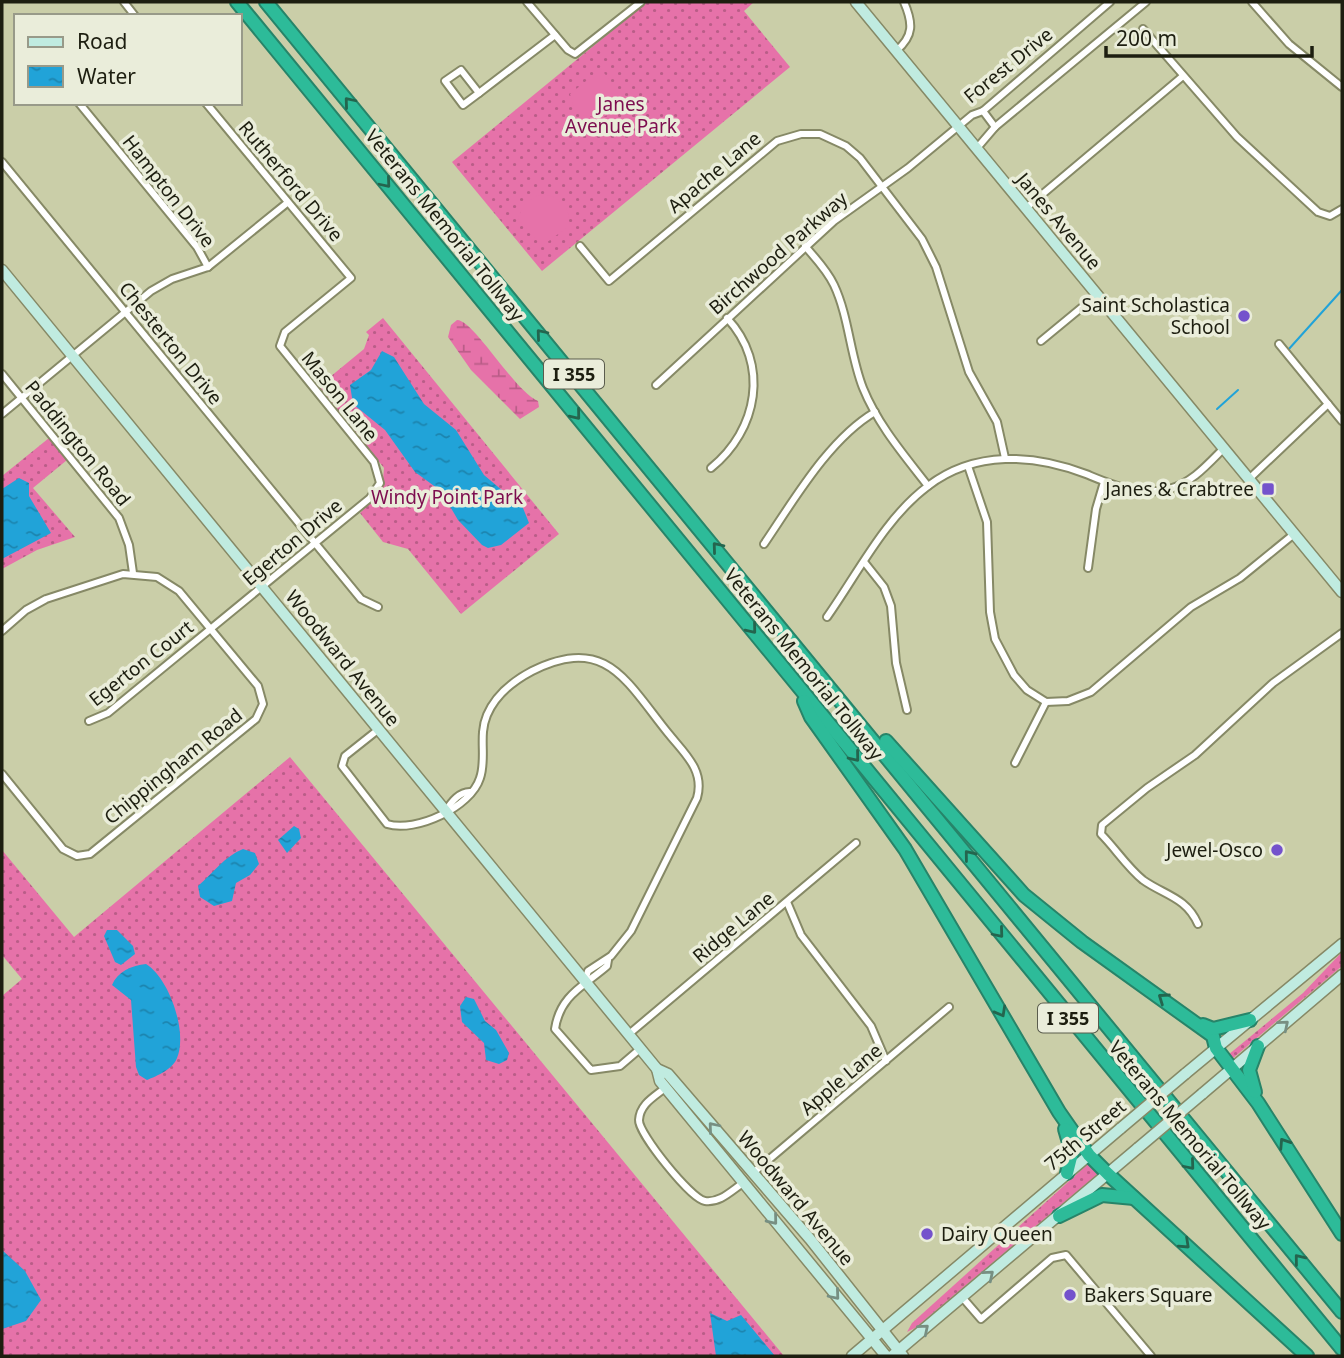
<svg xmlns="http://www.w3.org/2000/svg" width="1344" height="1358" viewBox="0 0 1344 1358" font-family="'Noto Sans',sans-serif">
<style>
.grass{fill:url(#grass-dots)}
.wetland{fill:url(#wetland-marsh)}
.pitch{fill:#e672a9}
.water{fill:url(#water-ripples)}
.lines{fill:none;stroke-linecap:round;stroke-linejoin:round}
.stream{stroke:#21a3d8;stroke-width:2}
.street-casing{stroke:#868966;stroke-width:10}
.secondary-casing{stroke:#868966;stroke-width:13}
.highway-casing{stroke:#278469;stroke-width:16}
.street{stroke:#fff;stroke-width:6}
.secondary{stroke:#c0ebe0;stroke-width:10}
.highway{stroke:#2dbb99;stroke-width:12}
.secondary-bridge-casing{stroke:#868966;stroke-width:13;stroke-linecap:butt}
.secondary-bridge{stroke:#c0ebe0;stroke-width:10}
.oneway{stroke:#24654e}
.oneway2{stroke:#778f82}
.poi-dot{fill:#7452cc;stroke:#eaedda;stroke-width:2.5}
.labels{text-anchor:middle;dominant-baseline:central;stroke-width:7;stroke-linejoin:round;paint-order:stroke}
.shield{fill:#eaedda;stroke:#5a5c4d;stroke-width:2}
.shield-label{font-size:18px;font-weight:bold;fill:#1d1e10}
.street-label{font-size:19px;fill:#1d1e10;stroke:#eaedda}
.park-label{font-size:19px;fill:#7d0d4f;stroke:#eaedda}
.poi-label{font-size:19px;fill:#1d1e10;stroke:#eaedda;text-anchor:end}
</style>
<defs>
<pattern id="grass-dots" width="8" height="8" patternUnits="userSpaceOnUse" patternTransform="scale(1.75)"><rect width="8" height="8" fill="#e672a9"/><path d="M2 2h.1M6 6h.1" fill="none" stroke="#ba5d88" stroke-width="1.8" stroke-linecap="round"/></pattern>
<pattern id="wetland-marsh" width="20" height="14" patternUnits="userSpaceOnUse" patternTransform="scale(1.75)"><rect width="20" height="14" fill="#e672a9"/><path d="M1 5h8M5 5V1M11 12h8M15 12V8" fill="none" stroke="#ba5d88"/></pattern>
<pattern id="water-ripples" width="26" height="14" patternUnits="userSpaceOnUse" patternTransform="scale(1.75)"><rect width="26" height="14" fill="#21a3d8"/><path d="M2 4q2-2 4 0t4 0M15 11q2-2 4 0t4 0" fill="none" stroke="#1c84ae"/></pattern>
</defs>
<rect width="100%" height="100%" fill="#cacea8"/>
<g class="grass">
<path d="M647 2H754L744 11 790 67 542 271 452 162Z"/>
<path d="M383 318 559 534 461 614 408 549 383 542 360 513 382 491 384 468 319 386 364 349 369 335 366 332Z"/>
<path d="M49 438 67 460 33 488 75 537 37 550 2 569V476Z"/>
<path d="M290 757 784 1356H2V996L22 979 2 955V850L74 937Z"/>
<path d="M1342 952V966L1232 1059 1228 1055 1303 993Z"/>
<path d="M1088 1164 1100 1172 915 1328 907 1332 912 1323Z"/>
</g>
<path class="wetland" d="M457 320C474 320 514 391 538 401L539 407 520 419 471 370 448 337 451 325Z"/>
<g class="pitch">
<path d="M601 69 627 102C613 117 601 119 582 115L573 105 570 94Z"/>
<path d="M545 194C563 200 570 207 569 226L542 246 518 219C522 204 530 197 545 194Z"/>
</g>
<g class="water">
<path d="M382 351 394 357 424 404 456 430 484 475 523 508 529 523 501 545 488 548 482 545 458 520 441 491 415 472 385 430 353 404 350 385 371 370Z"/>
<path d="M19 478 29 483V496L51 533 2 559V489Z"/>
<path d="M294 826 299 829 301 838 287 853 278 840Z"/>
<path d="M243 849 255 853 259 864 250 875 236 883 232 901 214 906 200 897 198 886C213 873 225 856 243 849Z"/>
<path d="M107 930H117L133 946 135 954 121 965 115 962 104 936Z"/>
<path d="M146 964C169 978 188 1032 177 1058 173 1069 157 1076 147 1080L139 1075 136 1067 131 1000 112 985C117 972 132 965 146 964Z"/>
<path d="M466 997 474 999 485 1021 496 1030 509 1053 507 1060 499 1064 486 1060 484 1043 462 1022 460 1006Z"/>
<path d="M2 1250 25 1271 41 1300 26 1321 2 1329Z"/>
<path d="M710 1313 727 1321 741 1315 775 1356H716Z"/>
</g>
<g class="lines">
<g class="stream">
<path d="M1288 350 1342 290"/>
<path d="M1217 409 1238 390"/>
</g>
<g class="street-casing">
<g id="street">
<path d="M124 2 135 16"/>
<path d="M527 2 568 50 575 54 641 2"/>
<path d="M1252 2 1289 44 1342 87"/>
<path d="M1143 29 1237 137 1318 212 1330 216 1342 209"/>
<path d="M896 51C914 36 913 23 904 2"/>
<path d="M461 70 479 93 463 105 445 81Z"/>
<path d="M479 93 555 35"/>
<path d="M79 103 197 247 208 267"/>
<path d="M983 111 995 127"/>
<path d="M977 148 995 127 1146 2"/>
<path d="M2 162 361 599 378 607"/>
<path d="M1026 208 1183 76"/>
<path d="M580 246 609 281 777 141 801 134H820L846 146 860 158 922 239 936 267 969 372 997 422 1005 458"/>
<path d="M805 246C816 259 827 270 834 285 849 317 850 355 863 388 878 425 904 455 928 486"/>
<path d="M1041 341 1098 294"/>
<path d="M1279 344 1342 421"/>
<path d="M2 374 119 518 129 545 133 573"/>
<path d="M656 385 834 221 908 168 972 115 983 111 1110 2"/>
<path d="M2 414 151 291 172 279 208 267 287 203"/>
<path d="M968 466 987 522 990 612 995 639 1014 675 1027 690 1046 702 1068 701 1091 692 1191 607 1240 578 1294 534"/>
<path d="M711 468C758 430 770 364 727 318"/>
<path d="M1249 479 1328 404"/>
<path d="M764 544C794 500 829 439 875 412"/>
<path d="M865 563 884 587 891 606 896 663 907 710"/>
<path d="M1088 568 1096 509 1104 482"/>
<path d="M827 617C858 573 885 518 928 486 975 450 1034 454 1086 474 1113 485 1139 497 1169 489 1192 483 1208 464 1224 448"/>
<path d="M2 631 26 610 46 599 123 574 157 577 179 591 258 686 263 704 256 719 90 854 77 856 63 849 2 774"/>
<path d="M89 721 108 713 370 498 380 483 374 462 280 346 285 332 351 278 206 103"/>
<path d="M379 729 345 756 342 766 387 824C416 833 471 807 480 778 487 758 478 736 487 715 496 694 513 681 532 671 606 634 626 681 668 733 684 753 705 770 697 798L631 931 611 956 588 971 585 981"/>
<path d="M1015 763 1046 702"/>
<path d="M446 811C451 802 460 791 471 792"/>
<path d="M787 902 801 935 871 1026 886 1061"/>
<path d="M1198 924C1186 897 1164 895 1143 880 1127 867 1115 848 1101 834L1102 825 1147 788 1195 755 1273 683 1342 633"/>
<path d="M608 960 607 966C584 986 560 995 555 1029L591 1070 620 1066 641 1048"/>
<path d="M629 1034 856 843"/>
<path d="M665 1088C654 1097 640 1104 639 1120 638 1133 691 1199 705 1201 720 1203 731 1191 743 1183"/>
<path d="M753 1173 949 1007"/>
<path d="M962 1297 981 1319 1052 1258 1066 1255 1151 1356"/>
</g>
</g>
<g class="secondary-casing">
<g id="secondary">
<path d="M856 2 1342 592"/>
<path d="M2 270 657 1069 668 1074 810 1239 903 1356"/>
<path d="M657 1069 660 1081 886 1356"/>
<path d="M1185 1074 1342 944"/>
<path d="M1202 1094 1342 975"/>
<path d="M852 1356 1121 1128"/>
<path d="M892 1356 1138 1148"/>
</g>
</g>
<g class="highway-casing">
<g id="highway">
<path d="M237 2 1342 1349"/>
<path d="M266 2 1342 1312"/>
<path d="M804 701 811 717 905 849 1059 1112 1089 1155 1108 1174 1307 1356"/>
<path d="M886 741 1024 895 1082 942 1213 1036 1216 1048 1258 1103 1342 1234"/>
<path d="M1203 1025 1213 1029 1250 1020"/>
<path d="M1255 1092 1249 1070 1258 1046"/>
<path d="M1065 1129 1072 1153 1067 1173"/>
<path d="M1059 1216 1102 1195 1134 1198"/>
</g>
</g>
<use href="#street" class="street"/>
<use href="#secondary" class="secondary"/>
<use href="#highway" class="highway"/>
<g class="secondary-bridge-casing">
<g id="secondary-bridge">
<path d="M1121 1128 1185 1074"/>
<path d="M1138 1148 1202 1094"/>
</g>
</g>
<use href="#secondary-bridge" class="secondary-bridge"/>
</g>
<defs><path id="oneway-chevron" d="M-2-3.5L2.5 0L-2 3.5" fill="none" stroke-width="1.6" stroke-linecap="round" stroke-linejoin="round" transform="scale(1.75)"/></defs>
<g class="oneway">
<use href="#oneway-chevron" transform="translate(349 102) rotate(-130)"/>
<use href="#oneway-chevron" transform="translate(386 183) rotate(50)"/>
<use href="#oneway-chevron" transform="translate(541 334) rotate(-130)"/>
<use href="#oneway-chevron" transform="translate(576 415) rotate(51)"/>
<use href="#oneway-chevron" transform="translate(717 547) rotate(-130)"/>
<use href="#oneway-chevron" transform="translate(752 629) rotate(51)"/>
<use href="#oneway-chevron" transform="translate(855 757) rotate(51)"/>
<use href="#oneway-chevron" transform="translate(969 855) rotate(-129)"/>
<use href="#oneway-chevron" transform="translate(999 933) rotate(50)"/>
<use href="#oneway-chevron" transform="translate(1163 998) rotate(-145)"/>
<use href="#oneway-chevron" transform="translate(1001 1012) rotate(61)"/>
<use href="#oneway-chevron" transform="translate(1284 1143) rotate(-123)"/>
<use href="#oneway-chevron" transform="translate(1190 1165) rotate(50)"/>
<use href="#oneway-chevron" transform="translate(1185 1244) rotate(43)"/>
<use href="#oneway-chevron" transform="translate(1299 1259) rotate(-129)"/>
</g>
<g class="oneway2">
<use href="#oneway-chevron" transform="translate(1284 1025) rotate(-40)"/>
<use href="#oneway-chevron" transform="translate(713 1127) rotate(-130)"/>
<use href="#oneway-chevron" transform="translate(773 1220) rotate(51)"/>
<use href="#oneway-chevron" transform="translate(989 1275) rotate(-40)"/>
<use href="#oneway-chevron" transform="translate(835 1295) rotate(50)"/>
<use href="#oneway-chevron" transform="translate(924 1329) rotate(-40)"/>
</g>
<g class="poi-dot">
<circle cx="1244" cy="316" r="7"/>
<rect x="1261" y="482" width="14" height="14" rx="3.5"/>
<circle cx="1277" cy="850" r="7"/>
<circle cx="927" cy="1234" r="7"/>
<circle cx="1070" cy="1295" r="7"/>
</g>
<g class="labels">
<g class="shield">
<rect x="544" y="359.5" width="60" height="29" rx="5"/>
<rect x="1038" y="1003.5" width="60" height="29" rx="5"/>
</g>
<g class="shield-label">
<text x="574" y="374">I 355</text>
<text x="1068" y="1018">I 355</text>
</g>
<g class="street-label">
<text transform="translate(1008 65) rotate(-39)">Forest Drive</text>
<text transform="translate(714 172) rotate(-40)">Apache Lane</text>
<text transform="translate(291 181) rotate(50)">Rutherford Drive</text>
<text transform="translate(169 191) rotate(52)">Hampton Drive</text>
<text transform="translate(1059 221) rotate(50)">Janes Avenue</text>
<text transform="translate(445 225) rotate(51)">Veterans Memorial Tollway</text>
<text transform="translate(778 253) rotate(-41)">Birchwood Parkway</text>
<text transform="translate(171 343) rotate(51)">Chesterton Drive</text>
<text transform="translate(340 396) rotate(51)">Mason Lane</text>
<text transform="translate(78 443) rotate(51)">Paddington Road</text>
<text transform="translate(292 542) rotate(-40)">Egerton Drive</text>
<text transform="translate(343 658) rotate(51)">Woodward Avenue</text>
<text transform="translate(141 663) rotate(-38)">Egerton Court</text>
<text transform="translate(804 664) rotate(51)">Veterans Memorial Tollway</text>
<text transform="translate(173 766) rotate(-39)">Chippingham Road</text>
<text transform="translate(733 927) rotate(-40)">Ridge Lane</text>
<text transform="translate(841 1079) rotate(-40)">Apple Lane</text>
<text transform="translate(1085 1135) rotate(-40)">75th Street</text>
<text transform="translate(1190 1135) rotate(50)">Veterans Memorial Tollway</text>
<text transform="translate(796 1198) rotate(50)">Woodward Avenue</text>
</g>
<g class="park-label">
<text x="621" y="104">Janes<tspan x="621" dy="22">Avenue Park</tspan></text>
<text x="447" y="497">Windy Point Park</text>
</g>
<g class="poi-label">
<text x="1230" y="305">Saint Scholastica<tspan x="1230" dy="22">School</tspan></text>
<text x="1254" y="489">Janes &amp; Crabtree</text>
<text x="1263" y="850">Jewel-Osco</text>
<text x="941" y="1234" text-anchor="start">Dairy Queen</text>
<text x="1084" y="1295" text-anchor="start">Bakers Square</text>
</g>
</g>
<rect width="1344" height="1358" fill="none" stroke="#1d1e10" stroke-width="7"/>
<rect x="14" y="14" width="228" height="91" fill="#eaedda" stroke="#989a89" stroke-width="2"/>
<rect x="28" y="37" width="35" height="10" fill="#c0ebe0" stroke="#989a89" stroke-width="2"/>
<text x="77" y="49" font-size="21" fill="#1d1e10">Road</text>
<rect x="28" y="66" width="35" height="21" fill="url(#water-ripples)" stroke="#989a89" stroke-width="2"/>
<text x="77" y="84" font-size="21" fill="#1d1e10">Water</text>
<path d="M1106 46v10h206v-10" fill="none" stroke="#1d1e10" stroke-width="3.5"/>
<text x="1116" y="46" font-size="21" fill="#1d1e10" stroke="#eaedda" stroke-width="5" paint-order="stroke">200 m</text>
</svg>
